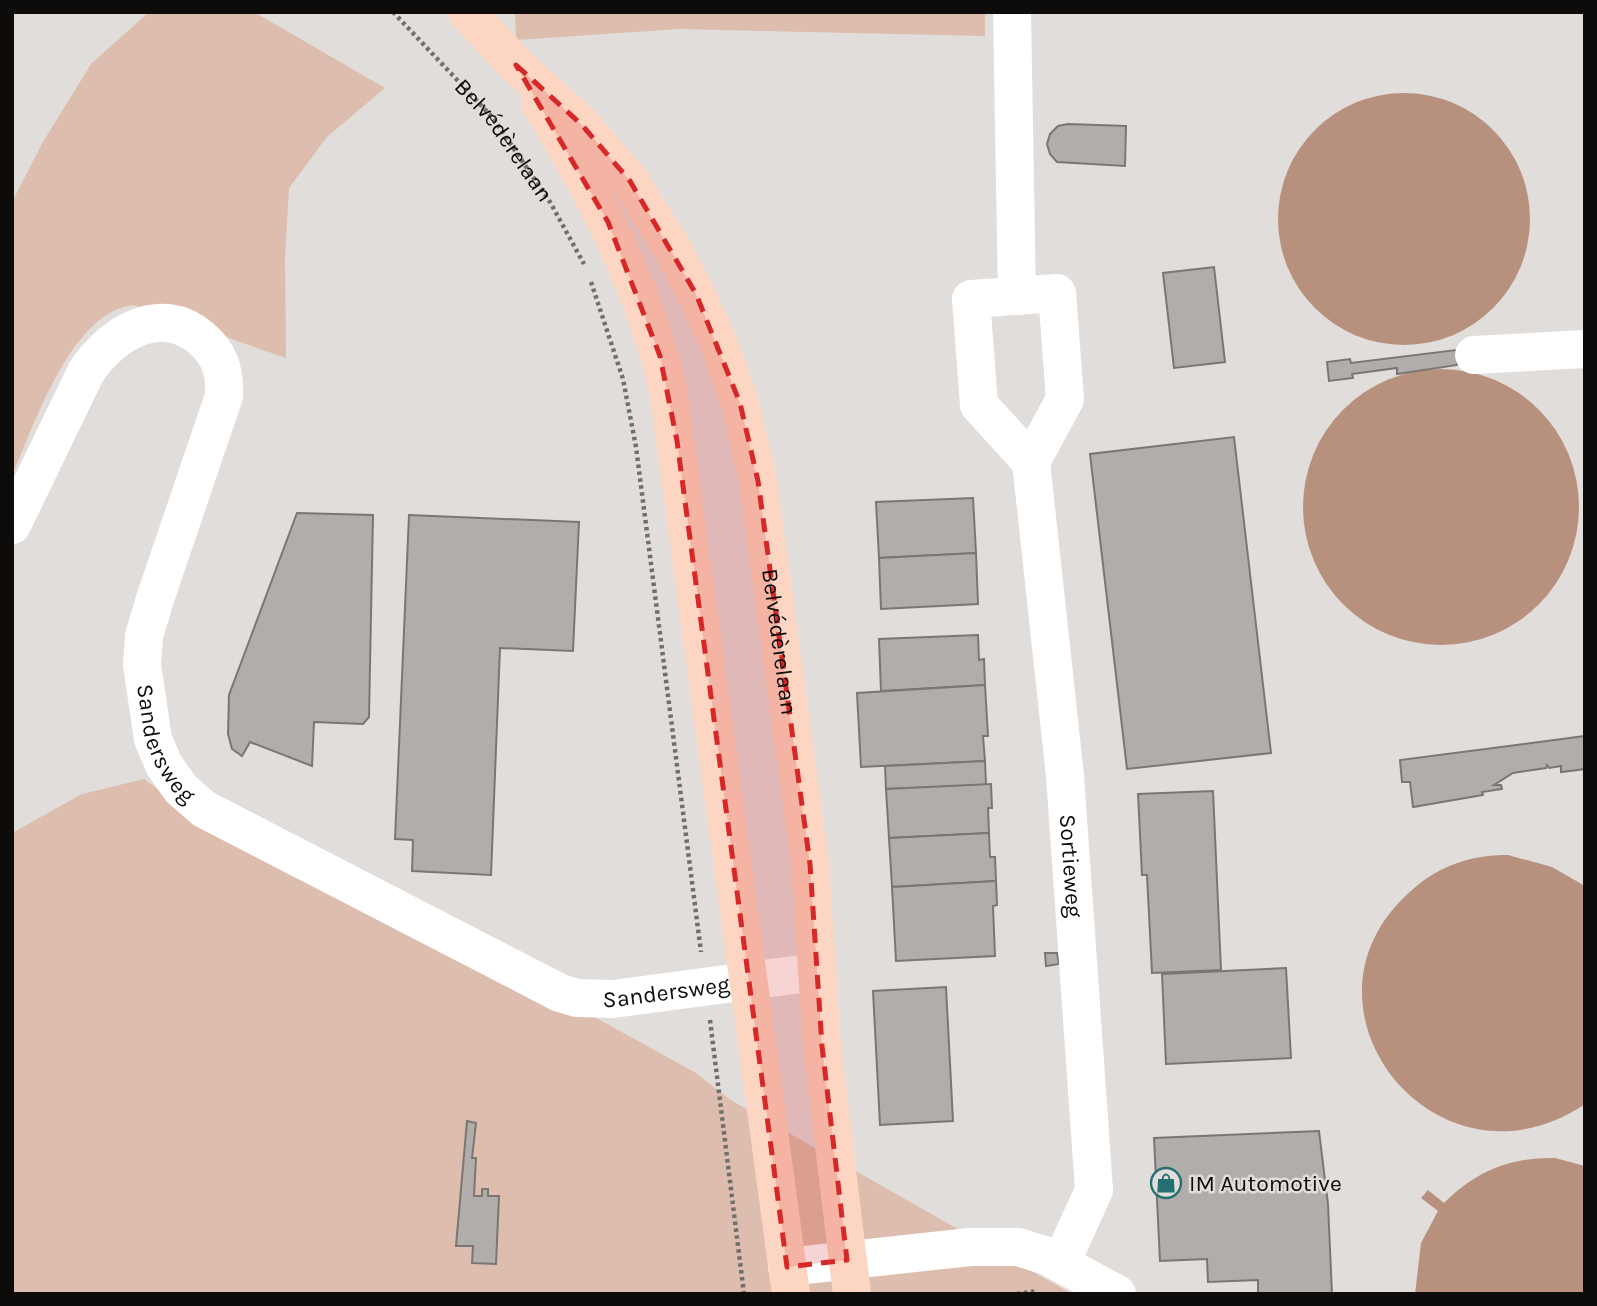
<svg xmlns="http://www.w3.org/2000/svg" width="1597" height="1306" viewBox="0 0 1597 1306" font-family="Karla,sans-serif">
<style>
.green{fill:#ddbdad}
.water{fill:#b7917d}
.building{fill:#b1adab;stroke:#7a7674;stroke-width:2}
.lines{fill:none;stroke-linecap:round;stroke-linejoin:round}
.path{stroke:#716f6d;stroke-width:4.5;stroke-dasharray:3.5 3.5;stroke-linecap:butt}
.minor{stroke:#fff;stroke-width:38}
.major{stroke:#fcd6c2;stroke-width:38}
.marked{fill:#d62828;fill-opacity:0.2;stroke:#d62828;stroke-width:5;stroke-dasharray:14 9;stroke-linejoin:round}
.labels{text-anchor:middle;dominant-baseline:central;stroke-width:5;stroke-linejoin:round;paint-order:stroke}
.street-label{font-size:23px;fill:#0d0c0b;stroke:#e1dddb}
.poi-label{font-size:23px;fill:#0d0c0b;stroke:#e1dddb;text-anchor:start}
</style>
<rect width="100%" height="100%" fill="#e1dddb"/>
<g class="green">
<path d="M149 12H254L385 88 327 137 289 188 285 259 286 358 133 305C70 313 35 425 12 475V202L43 142 91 64Z"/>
<path d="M515 12H985V36L679 29 516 40Z"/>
<path d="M144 779 175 802 237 820 696 1073 729 1099 1072 1294H12V833L82 794Z"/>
</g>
<g class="water">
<circle cx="1404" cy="219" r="126"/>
<circle cx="1441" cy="507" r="138"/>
<path d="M1508 855 1552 867 1585 886V1104C1437 1204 1279 1005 1412 890 1440 865 1471 855 1508 855Z"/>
<path d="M1555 1158 1585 1166V1294H1415L1421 1243 1438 1211 1421 1198 1428 1190 1444 1203C1476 1171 1510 1157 1555 1158Z"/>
</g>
<g class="building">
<path d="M1068 124 1126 126 1125 166 1057 162 1050 154 1047 144 1050 134 1058 126Z"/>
<path d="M1214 267 1225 362 1174 368 1163 273Z"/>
<path d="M1456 350 1457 365 1397 374V368L1352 374 1353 378 1329 381 1327 362 1350 359 1351 363Z"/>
<path d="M1234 437 1271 753 1127 769 1090 454Z"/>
<path d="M973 498 976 553 879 558 876 502Z"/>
<path d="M297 513 373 515 369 717 363 724 314 722 312 766 250 742 242 756 232 749 228 734 229 695Z"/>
<path d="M409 515 579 522 573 651 500 648 491 875 412 871 413 840 395 839Z"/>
<path d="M976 553 978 604 881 609 879 558Z"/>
<path d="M978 635 979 660 984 659 985 685 881 691 879 639Z"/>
<path d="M985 685 988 736H983L985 761 861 767 857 693Z"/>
<path d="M1585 736V769L1561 772V766L1549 768 1547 765 1546 768 1513 773 1494 785H1501L1502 789 1482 792 1483 795 1413 807 1410 782H1402L1400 760Z"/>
<path d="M985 761 986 785 886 789 885 766Z"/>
<path d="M991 784 992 808H988L989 833 889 838 886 789Z"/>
<path d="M1213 791 1221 970 1152 973 1147 875H1142L1138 794Z"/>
<path d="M989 833 990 857H995L996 881 892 887 889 838Z"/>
<path d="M996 881 997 905 993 906 995 956 896 961 892 887Z"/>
<path d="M1045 953H1057L1059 964 1046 966Z"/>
<path d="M1286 968 1291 1058 1166 1064 1162 974Z"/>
<path d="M946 987 953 1121 880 1125 873 991Z"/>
<path d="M467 1121 476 1123 472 1158H476L474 1196H482V1189H488V1196H499L496 1264 472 1263 473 1246H456Z"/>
<path d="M1319 1131 1328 1204 1332 1294H1258V1280L1208 1282 1207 1259 1160 1261 1154 1138Z"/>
</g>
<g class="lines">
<g class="path">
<path id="s1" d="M393 12 493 118 550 202 584 264"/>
<path d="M591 282 623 379 636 447 701 952"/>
<path d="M710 1020 744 1294"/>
<path d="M1017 1294 1037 1291"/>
</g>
<g class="minor">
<path d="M1012 12 1017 296"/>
<path d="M1057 293 1065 399 1031 462 979 405 971 299Z"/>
<path d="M1474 355 1585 349"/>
<path id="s2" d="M1031 462 1065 776 1094 1190 1061 1263"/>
<path id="s3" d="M12 525 86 372C111 334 160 303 201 338 220 354 225 371 224 396L155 599 144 636 142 665 153 739 164 765 181 789 204 809 560 993 577 998 613 999 816 972"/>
<path d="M787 1267 970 1247H1018L1047 1256 1117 1294"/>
</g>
<g class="major">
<path id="s4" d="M467 12 516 65 582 125 630 181 674 251 696 294 716 337 740 403 758 481 810 864 822 1046 852 1294"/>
<path d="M541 105C596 195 643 285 668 388L791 1294"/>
</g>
</g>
<path class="marked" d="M516 65 582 125 630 181 696 294 740 403 758 481 810 864 822 1046 847 1260 787 1267 677 441 660 356 608 222Z"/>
<defs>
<g id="shop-ring" transform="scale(1.575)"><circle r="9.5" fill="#e1dddb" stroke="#236f71" stroke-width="1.5"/><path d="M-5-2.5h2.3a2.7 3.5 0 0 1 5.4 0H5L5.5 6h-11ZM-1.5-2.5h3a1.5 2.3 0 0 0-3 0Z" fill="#236f71"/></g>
</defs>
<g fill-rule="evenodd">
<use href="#shop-ring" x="1166" y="1183"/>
</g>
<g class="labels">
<g class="street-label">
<text stroke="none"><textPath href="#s1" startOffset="170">Belvédèrelaan</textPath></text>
<text stroke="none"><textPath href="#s4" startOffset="726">Belvédèrelaan</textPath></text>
<text stroke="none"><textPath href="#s3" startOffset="737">Sandersweg</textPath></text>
<text stroke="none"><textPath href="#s2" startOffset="406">Sortieweg</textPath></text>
<text stroke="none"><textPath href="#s3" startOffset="1325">Sandersweg</textPath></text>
</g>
<g class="poi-label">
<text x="1189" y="1183">IM Automotive</text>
</g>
</g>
<rect width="1597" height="1306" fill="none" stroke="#0d0c0b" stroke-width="28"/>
</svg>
